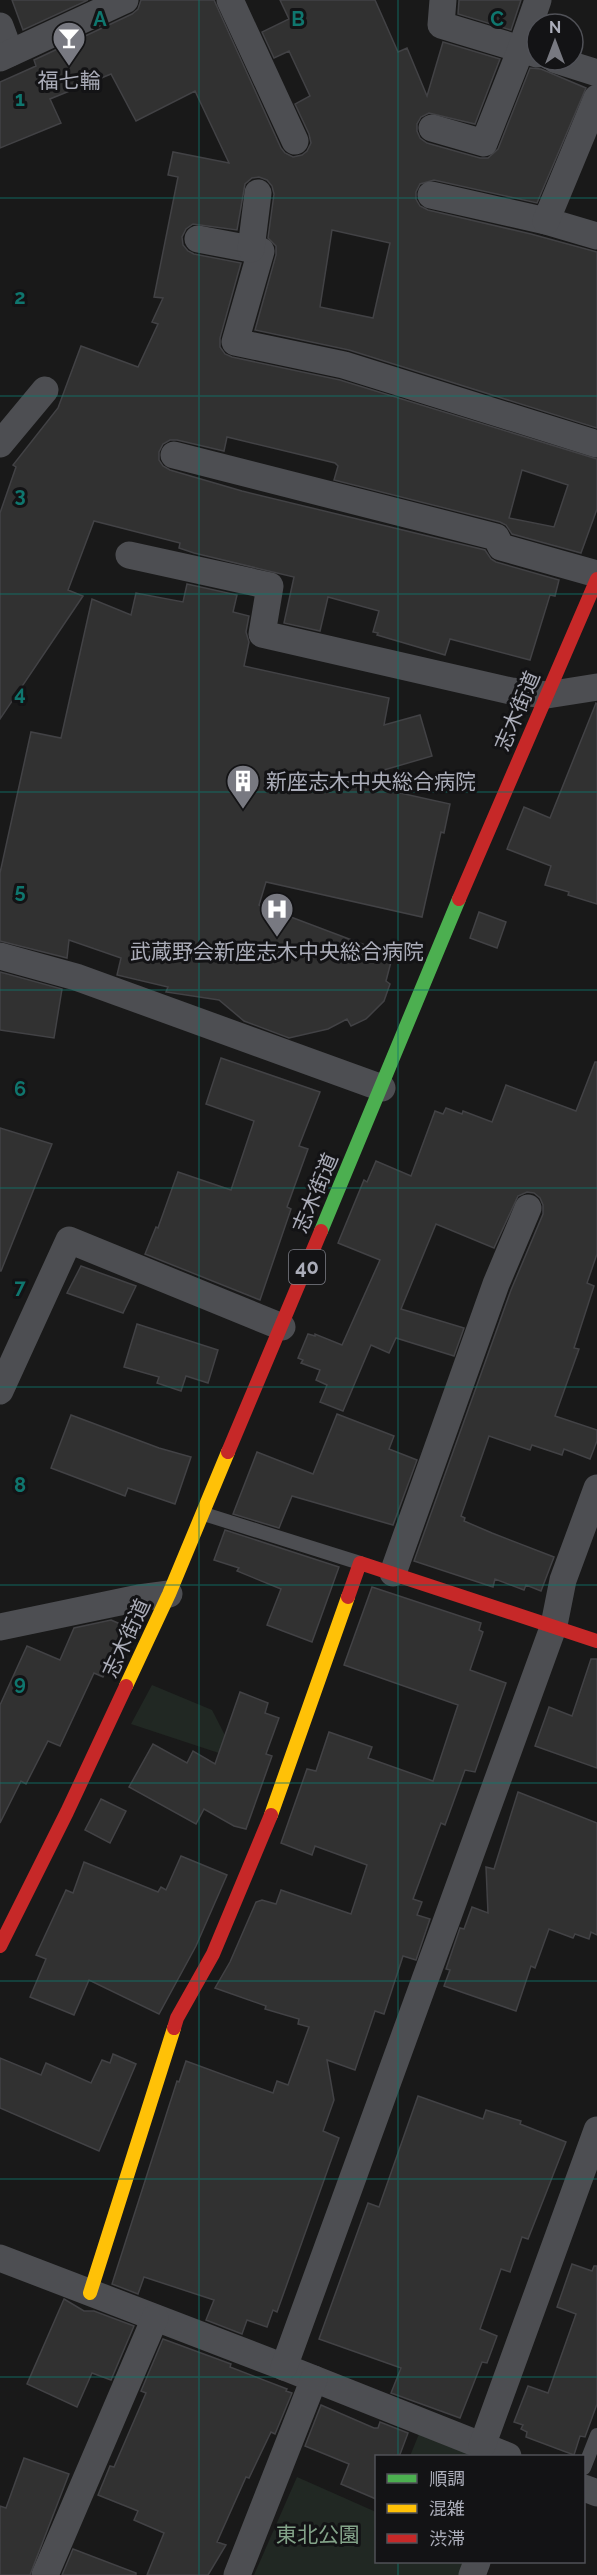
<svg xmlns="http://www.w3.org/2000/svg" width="597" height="2575" viewBox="0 0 597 2575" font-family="Raleway,'Noto Sans JP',sans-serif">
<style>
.green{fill:#212823}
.building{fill:#313131;stroke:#424245;stroke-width:1.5;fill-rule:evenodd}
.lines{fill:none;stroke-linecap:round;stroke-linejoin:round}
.lane{stroke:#4d4e52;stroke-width:14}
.street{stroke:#4d4e52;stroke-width:27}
.fast{stroke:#4caf50;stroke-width:14}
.slow{stroke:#ffc107;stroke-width:14}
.jam{stroke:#c62828;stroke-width:14}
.grid{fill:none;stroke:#0f766e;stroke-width:1.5;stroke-opacity:0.55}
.labels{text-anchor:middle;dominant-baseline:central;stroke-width:6;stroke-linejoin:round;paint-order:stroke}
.shield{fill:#131315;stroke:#7d7f88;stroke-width:1.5}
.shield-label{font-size:20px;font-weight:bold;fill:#abadb9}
.poi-label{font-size:21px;fill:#abadb9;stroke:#131315}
.street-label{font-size:21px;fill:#abadb9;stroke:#131315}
.park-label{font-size:21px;fill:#83a389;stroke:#131315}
.grid-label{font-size:20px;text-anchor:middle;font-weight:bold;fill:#0f766e;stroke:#131315;stroke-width:6;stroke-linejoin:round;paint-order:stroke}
</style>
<rect width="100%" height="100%" fill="#191919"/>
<g class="green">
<path d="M152 1685 212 1710 237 1759 131 1724Z"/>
<path d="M419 2434 476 2456H410Z"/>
<path d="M297 2477 376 2512V2562H465L460 2575H254Z"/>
</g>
<g class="building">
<path d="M12 0H88L23 30Z"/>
<path d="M141 0H214L281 148 285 153 293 157 302 155 307 151 311 143 309 134 295 104 310 96 289 51 274 58 262 32 289 19 280 0H375L398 52 407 48 427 96 443 42 500 59 475 124 429 113 421 117 417 124V131L420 138 427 143 480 158H488L498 149 530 68 541 69 586 88 537 203 434 180 420 184 416 192V199L420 206 428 210 531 234 597 252V428L349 350 255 330 276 255V246L268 238 274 194 272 186 267 180 259 177 252 178 245 184 237 230 193 224 186 229 182 237 183 245 188 251 194 254 241 263 220 338V347L225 354 232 357 340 380 597 459V509L581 553 512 534 506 525 500 522 334 480 338 466 335 463 227 437 224 451 177 440H170L163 444 159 452V460L163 466 170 470 242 491 485 550 491 559 496 562 559 580 555 596 550 595 530 660 450 639 445 655 377 635 378 633 373 632 379 611 328 597 320 631 284 623 294 577 194 553 179 548 180 543 94 521 68 590 83 596 0 719V513L16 467 13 465 58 408 81 346 138 367 158 324 152 322 163 298 154 297 178 177 168 175 173 152 229 163 195 91 136 121 111 74 50 99 61 123 0 148V82L36 66 34 60 132 14 138 9ZM332 230 390 243 373 318 320 307ZM522 470 568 485 554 527 509 518Z"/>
<path d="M459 0H521L511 30 458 14Z"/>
<path d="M187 584 237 595 233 612 249 616 246 632 249 642 244 666 389 698 384 725 420 715 432 756 346 781 450 804 444 833 441 832 422 917 266 882 259 905 389 954V956L392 958 386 981 390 984 384 1001 366 1019 351 1026 347 1019 328 1029 289 1038 244 1021 219 1000 166 992 168 987 117 975 121 958 69 940 67 958 0 941V873L31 732 61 738 92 599 131 615 136 593 183 602Z"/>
<path d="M596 703 597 704V904L568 895 569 892 545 885 551 866 507 849 524 807 550 818Z"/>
<path d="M479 912 506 922 497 948 470 938Z"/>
<path d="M0 972 62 989 54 1038 0 1030Z"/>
<path d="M221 1058 320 1092 299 1146 308 1149 287 1207 291 1209 260 1300 145 1254 156 1227 158 1228 178 1172 231 1190 254 1121 206 1104Z"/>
<path d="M595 1062H597V1254L587 1283 594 1286 574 1348 579 1349 555 1416 597 1430V1441L590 1459 564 1449 562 1455 532 1445 530 1450 489 1436 461 1516 465 1518 464 1521 492 1533 554 1557 541 1591 526 1585 524 1590 495 1579 493 1587 414 1561 511 1290 543 1214V1205L540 1198 534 1193 527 1192 518 1196 494 1248 436 1224 401 1309 464 1328 454 1356 396 1338 389 1353 371 1345 343 1411 320 1402 327 1385 316 1380 320 1370 301 1363 303 1360 298 1358 308 1334 315 1336V1334L342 1345 380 1260 338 1243 364 1180 367 1182 376 1161 411 1176 435 1111 443 1114 446 1108 462 1114 463 1111 492 1122 506 1085 576 1111Z"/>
<path d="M0 1128 52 1144 1 1271H0Z"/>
<path d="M81 1266 136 1286 123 1313 67 1293Z"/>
<path d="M137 1324 218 1350 208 1383 186 1376 181 1391 157 1383 159 1377 124 1367Z"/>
<path d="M337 1414 394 1436 389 1449 417 1460 393 1525 292 1496 279 1528 233 1514 257 1452 313 1474Z"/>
<path d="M71 1415 159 1448 191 1457 175 1504 128 1488 125 1496 51 1468Z"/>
<path d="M225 1530 339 1567 312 1642 267 1625 281 1589 237 1571 239 1568 214 1560Z"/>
<path d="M372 1587 481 1623 479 1630 483 1632 470 1670 506 1683 475 1772 465 1770 445 1825 441 1823 413 1899 422 1902 417 1915 430 1919 416 1960 403 1956 384 2014 375 2011 355 2070 327 2060 334 2100 323 2131 339 2138 277 2312 273 2310 267 2327 247 2320 242 2334 206 2320 214 2300 144 2277 138 2294 112 2284 177 2081 179 2082 186 2061 273 2093 277 2081 288 2085 309 2027 298 2024 299 2019 265 2009 266 2006 215 1988 230 1962 256 1902 262 1900 276 1904 281 1890 351 1914 367 1865 315 1846 312 1855 281 1843 307 1769 316 1771 329 1732 372 1747 368 1758 433 1781 458 1705 344 1665Z"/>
<path d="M111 1620 125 1626 103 1677 94 1673 60 1746 48 1741 26 1784 21 1781 0 1823V1705L27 1646 60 1660 74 1628Z"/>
<path d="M591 1659H597V1768L535 1746 549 1707 572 1716Z"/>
<path d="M240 1692 268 1703 265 1713 279 1718 266 1754 272 1756 246 1829 234 1826 204 1809 196 1824 129 1787 153 1744 187 1763 193 1751 215 1764Z"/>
<path d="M518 1792 597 1823V1935L591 1932 589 1939 575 1934 573 1938 549 1929 535 1968 531 1966 516 2011 444 1986 450 1970 446 1969 460 1928 464 1929 472 1907 488 1913 486 1867 494 1869Z"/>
<path d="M101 1799 126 1811 110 1843 85 1830Z"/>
<path d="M181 1856 227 1875 196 1946 159 2014 89 1980 74 2015 30 1997 46 1959 36 1955 66 1890 73 1893 84 1862 158 1892 161 1887 166 1890Z"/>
<path d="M113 2054 136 2064 99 2151 0 2108V2058L41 2075 46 2063 91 2083 102 2060 110 2063Z"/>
<path d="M418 2096 483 2119 486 2110 521 2121 520 2124 566 2142 528 2239 522 2237 510 2272 501 2269 480 2329 497 2336 487 2363 482 2362 460 2418 391 2393 401 2368 319 2339 368 2203 379 2207Z"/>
<path d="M572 2264 592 2271 594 2266H597V2404L585 2437 580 2436 574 2455 526 2437 527 2432 521 2429 523 2425 514 2422 528 2386 548 2393 576 2314 557 2307Z"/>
<path d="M64 2299 84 2311H94L134 2326 111 2380 92 2373 77 2407 27 2384Z"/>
<path d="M163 2339 231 2364 230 2367 287 2389 286 2391 292 2393 275 2434 271 2432 249 2478 246 2477 217 2542 226 2545 208 2575H147L164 2533 134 2520 138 2511 98 2495 110 2466 114 2467 146 2393 141 2391Z"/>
<path d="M321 2405 374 2428H378L380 2422 408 2433 399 2457H376V2499L341 2484 349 2464 305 2446Z"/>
<path d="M24 2458 69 2474 30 2575H0V2506L6 2508Z"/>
<path d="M73 2549 136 2573V2575H62Z"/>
</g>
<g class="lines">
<g class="lane">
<path d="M204 1514 360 1563"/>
<path d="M584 2468 597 2435"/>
</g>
<g class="street">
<path d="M230 0 295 141"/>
<path d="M443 0 441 25 537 54"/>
<path d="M0 26 10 53"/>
<path d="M0 58 125 0"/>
<path d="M556 60 597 73"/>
<path d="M432 128 484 143 521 49 538 0"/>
<path d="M431 195 546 221 597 236"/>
<path d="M546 221 597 98"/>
<path d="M198 239 261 251 235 342 344 365 597 444"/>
<path d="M251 249 258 193"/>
<path d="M0 444 45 390"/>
<path d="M174 455 496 537 501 547 597 574"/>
<path d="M129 555 270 586 262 634 511 691 547 695 597 687"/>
<path d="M0 956 76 977 382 1088"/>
<path d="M0 1391 69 1240 282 1327"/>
<path d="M393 1573 496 1284 528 1208"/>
<path d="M0 1627 139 1598 169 1594"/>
<path d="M0 2258 284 2367 508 2456"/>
<path d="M284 2367 554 1625 563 1580 597 1488"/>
<path d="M482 2446 597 2130"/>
<path d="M584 2488 597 2493"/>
<path d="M45 2575 155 2318"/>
<path d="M237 2575 314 2379"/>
<path d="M472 2575 477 2562"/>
</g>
<path class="fast" d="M321 1231 459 899"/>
<g class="slow">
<path d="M126 1686 169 1594 228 1452"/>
<path d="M271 1815 348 1597"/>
<path d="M90 2293 174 2028"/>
</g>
<g class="jam">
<path d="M459 899 597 579"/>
<path d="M228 1452 321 1231"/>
<path d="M348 1597 360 1563 597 1641"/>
<path d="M0 1946 67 1812 126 1686"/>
<path d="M174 2028 177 2018 213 1954 271 1815"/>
</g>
</g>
<path class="grid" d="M199 0V2575M398 0V2456M0 198H597M0 396H597M0 594H597M0 792H597M0 990H597M0 1188H597M0 1387H597M0 1585H597M0 1783H597M0 1981H597M0 2179H597M0 2377H597M398 2562V2575"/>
<defs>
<g id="bar-pin" transform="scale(1.725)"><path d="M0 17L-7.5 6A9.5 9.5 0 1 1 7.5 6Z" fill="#787981" stroke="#131315"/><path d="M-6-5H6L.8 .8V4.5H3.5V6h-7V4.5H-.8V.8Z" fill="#fff"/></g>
<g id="building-pin" transform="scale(1.725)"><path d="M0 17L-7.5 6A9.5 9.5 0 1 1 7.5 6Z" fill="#787981" stroke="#131315"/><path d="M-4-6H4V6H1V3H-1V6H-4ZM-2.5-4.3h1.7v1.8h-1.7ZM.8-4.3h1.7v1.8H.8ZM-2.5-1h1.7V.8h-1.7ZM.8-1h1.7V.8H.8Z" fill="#fff"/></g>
<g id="hospital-pin" transform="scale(1.725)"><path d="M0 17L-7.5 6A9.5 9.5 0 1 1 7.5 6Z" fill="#787981" stroke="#131315"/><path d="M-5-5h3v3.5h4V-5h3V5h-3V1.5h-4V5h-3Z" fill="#fff"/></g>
</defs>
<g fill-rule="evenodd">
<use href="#bar-pin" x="69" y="38"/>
<use href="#building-pin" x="243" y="781"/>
<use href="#hospital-pin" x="277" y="909"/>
</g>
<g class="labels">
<rect class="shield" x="289" y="1250" width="36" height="34" rx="4.5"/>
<g class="shield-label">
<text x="307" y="1267">40</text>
</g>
<g class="poi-label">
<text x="69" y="80">福七輪</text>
<text x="266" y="781" text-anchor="start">新座志木中央総合病院</text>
<text x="277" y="951">武蔵野会新座志木中央総合病院</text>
</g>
<g class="street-label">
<text transform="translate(517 711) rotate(-67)">志木街道</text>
<text transform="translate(315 1193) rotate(-67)">志木街道</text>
<text transform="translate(126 1638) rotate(-65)">志木街道</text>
</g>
<g class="park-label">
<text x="318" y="2534">東北公園</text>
</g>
</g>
<g class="grid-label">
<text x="100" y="26">A</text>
<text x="298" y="26">B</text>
<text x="497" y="26">C</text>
<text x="20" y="106">1</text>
<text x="20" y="304">2</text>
<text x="20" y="502">3</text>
<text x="20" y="700">4</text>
<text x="20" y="898">5</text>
<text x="20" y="1096">6</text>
<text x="20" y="1294">7</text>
<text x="20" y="1492">8</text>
<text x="20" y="1690">9</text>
</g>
<rect x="375" y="2455" width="210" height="108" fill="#131315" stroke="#505157" stroke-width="1.5"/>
<rect x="387" y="2474" width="30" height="9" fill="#4caf50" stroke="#505157" stroke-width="1.5"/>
<text x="429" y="2485" font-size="18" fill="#abadb9">順調</text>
<rect x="387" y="2504" width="30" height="9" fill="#ffc107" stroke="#505157" stroke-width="1.5"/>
<text x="429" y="2515" font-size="18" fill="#abadb9">混雑</text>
<rect x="387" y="2534" width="30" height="9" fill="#c62828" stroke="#505157" stroke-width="1.5"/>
<text x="429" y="2545" font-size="18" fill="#abadb9">渋滞</text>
<g transform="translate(555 42)"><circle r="28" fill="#131315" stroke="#505157" stroke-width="1.5"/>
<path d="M0-4.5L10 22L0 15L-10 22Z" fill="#787981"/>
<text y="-9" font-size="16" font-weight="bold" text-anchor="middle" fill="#abadb9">N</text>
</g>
</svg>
